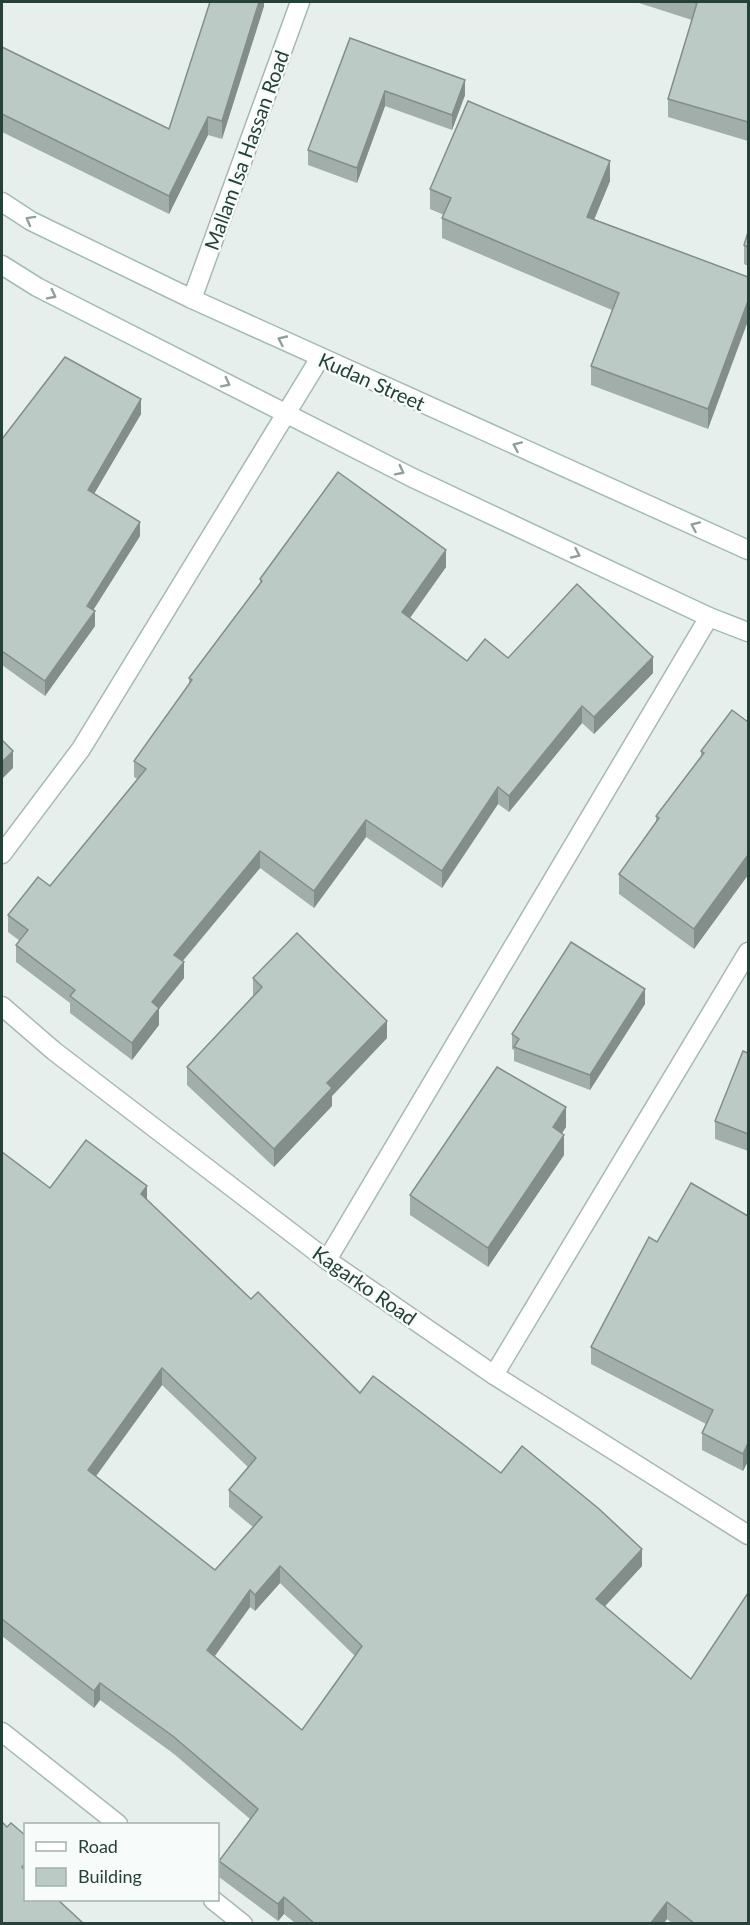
<svg xmlns="http://www.w3.org/2000/svg" width="750" height="1925" viewBox="0 0 750 1925" font-family="Lato,sans-serif">
<style>
.lines{fill:none;stroke-linecap:round;stroke-linejoin:round}
.street-casing{stroke:#a8b8b2;stroke-width:21}
.secondary-casing{stroke:#a4bbb3;stroke-width:21}
.street{stroke:#fff;stroke-width:18}
.secondary{stroke:#fff;stroke-width:18}
.wall{fill:#a1aea9;fill-rule:evenodd}
.shaded-wall{fill:#838d89}
.building{fill:#bbcac4;stroke:#838d89;stroke-width:1.5;fill-rule:evenodd}
.oneway{stroke:#92a09c}
.labels{text-anchor:middle;dominant-baseline:central;stroke-width:5;stroke-linejoin:round;paint-order:stroke}
.street-label{font-size:20px;fill:#24423a;stroke:#f7fbf9}
</style>
<rect width="100%" height="100%" fill="#e6efeb"/>
<g class="lines">
<g class="street-casing">
<g id="street">
<path d="M192 299 300 2"/>
<path d="M2 854 81 749 320 358"/>
<path d="M2 1006 54 1051 327 1260 494 1375 748 1535"/>
<path d="M327 1260 709 617"/>
<path d="M494 1375 748 952"/>
<path d="M2 1732 118 1824"/>
<path d="M213 1900 243 1924"/>
</g>
</g>
<g class="secondary-casing">
<g id="secondary">
<path d="M2 202 31 221 192 299 748 550"/>
<path d="M2 265 37 287 413 478 709 617 748 632"/>
</g>
</g>
<use href="#street" class="street"/>
<use href="#secondary" class="secondary"/>
</g>
<g class="wall">
<path d="M264 2V6L222 139 208 135 169 214 2 132V47L169 129Z"/>
<path d="M636 2H748V141L668 117V99L692 20Z"/>
<path d="M350 38 465 95 452 130 385 106 357 183 308 165V150Z"/>
<path d="M610 181 594 219 748 277 708 429 591 385V366L612 310 442 238V218L444 215 430 209V189Z"/>
<path d="M748 232V266L744 264V245Z"/>
<path d="M141 414 94 494 140 536 93 610 95 626 45 696 2 665V439Z"/>
<path d="M446 567 410 618 467 661 508 658 653 673 594 734 582 723 509 812 498 804 442 888 366 837 314 908 260 868 183 961 184 978 159 1009V1025L132 1060 70 1013V1003L16 962V945L20 941 8 932V915L50 886 137 779 134 777V761L189 685V678L260 584V579Z"/>
<path d="M748 722V875L694 949 619 894V874L656 822V816L701 756V751Z"/>
<path d="M253 978 387 1038 332 1096V1106L274 1167 187 1085V1067L253 996Z"/>
<path d="M645 1004 590 1090 514 1061V1050L512 1049V1034Z"/>
<path d="M748 1053V1151L715 1139V1121Z"/>
<path d="M566 1127 562 1133 564 1155 488 1267 410 1215V1195Z"/>
<path d="M2 1152 50 1188 147 1200 251 1299 360 1393 501 1473 642 1566 604 1607 748 1923H672L667 1919 664 1923H295L284 1914 278 1921 219 1877V1861L250 1819 174 1754 100 1700 94 1708 2 1636ZM162 1385 249 1468 229 1490V1507L253 1527 215 1570 96 1476ZM280 1583 355 1656 302 1730 214 1656 250 1607 255 1611Z"/>
<path d="M748 1216V1461L743 1471 702 1450V1433L706 1424 591 1364V1347L657 1242Z"/>
</g>
<g class="shaded-wall">
<path d="M259 2H264V6L222 139V121Z"/>
<path d="M465 80V95L452 130V115Z"/>
<path d="M385 91V106L357 183V168Z"/>
<path d="M208 117V135L169 214V196Z"/>
<path d="M610 161V181L587 237V217Z"/>
<path d="M748 301V321L708 429V409Z"/>
<path d="M141 399V414L88 504V490Z"/>
<path d="M140 522V536L87 620V606Z"/>
<path d="M446 550V567L402 629V612Z"/>
<path d="M95 611V626L45 696V681Z"/>
<path d="M653 657V673L594 734V717Z"/>
<path d="M582 706V723L509 812V796Z"/>
<path d="M13 751V768L2 779V762Z"/>
<path d="M498 787V804L442 888V871Z"/>
<path d="M366 820V837L314 908V891Z"/>
<path d="M260 851V868L174 971V955Z"/>
<path d="M748 855V875L694 949V929Z"/>
<path d="M184 962V978L159 1009V1025L132 1060V1043L152 1002Z"/>
<path d="M645 989V1004L590 1090V1075Z"/>
<path d="M387 1021V1038L332 1096V1106L274 1167V1149L327 1083Z"/>
<path d="M566 1107V1127L553 1147V1127Z"/>
<path d="M564 1135V1155L488 1267V1248Z"/>
<path d="M147 1186V1203L141 1194Z"/>
<path d="M162 1368V1385L88 1487V1470Z"/>
<path d="M748 1443V1461L743 1471V1454Z"/>
<path d="M642 1549V1566L596 1616V1599Z"/>
<path d="M280 1566V1583L255 1611V1595Z"/>
<path d="M250 1590V1607L207 1667V1650Z"/>
<path d="M100 1683V1700L94 1708V1691Z"/>
<path d="M284 1897V1914L278 1921V1904Z"/>
<path d="M667 1902V1919L664 1923H651Z"/>
</g>
<g class="building">
<path d="M210 2H259L222 121 208 117 169 196 2 114V47L169 129Z"/>
<path d="M691 2H748V122L668 99 697 3Z"/>
<path d="M350 38 465 80 452 115 385 91 357 168 308 150Z"/>
<path d="M468 101 610 161 587 217 748 277V301L708 409 591 366 619 293 442 218 451 198 430 189Z"/>
<path d="M748 232V247L744 245Z"/>
<path d="M65 357 141 399 88 490 140 522 87 606 95 611 45 681 2 651V439Z"/>
<path d="M338 472 446 550 402 612 467 661 485 639 508 658 577 584 653 657 594 717 582 706 509 796 498 787 442 871 366 820 314 891 260 851 174 955 184 962 152 1002 159 1008 132 1043 70 996 75 990 16 945 28 930 8 915 38 877 50 886 146 769 134 761 192 680 189 678 262 581 260 579Z"/>
<path d="M732 710 748 722V855L694 929 619 874 659 818 656 816 704 753 701 751Z"/>
<path d="M2 740 13 751 2 762Z"/>
<path d="M297 933 387 1021 327 1083 332 1088 274 1149 187 1067 262 987 253 978Z"/>
<path d="M571 942 645 989 590 1075 514 1047 519 1039 512 1034Z"/>
<path d="M743 1051 748 1053V1134L715 1121Z"/>
<path d="M497 1067 566 1107 553 1127 564 1135 488 1248 410 1195Z"/>
<path d="M86 1140 147 1186 141 1194 251 1299 258 1292 360 1393 373 1376 501 1473 522 1446 598 1508 642 1549 596 1599 691 1679 748 1593V1923H694L667 1902 651 1923H314L284 1897 278 1904 219 1861 258 1809 174 1737 100 1683 94 1691 2 1619V1152L50 1188ZM162 1368 256 1458 229 1490 262 1517 215 1570 88 1470ZM280 1566 362 1646 302 1730 207 1650 250 1590 255 1595Z"/>
<path d="M691 1183 748 1216V1443L743 1454 702 1433 713 1410 591 1347 649 1237 657 1242Z"/>
<path d="M2 1822 7 1827 11 1823 26 1836V1863L22 1867 26 1871V1899H57L83 1923H2Z"/>
</g>
<defs><path id="oneway-chevron" d="M-2-3.5L2.5 0L-2 3.5" fill="none" stroke-width="1.6" stroke-linecap="round" stroke-linejoin="round" transform="scale(1.5)"/></defs>
<g class="oneway">
<use href="#oneway-chevron" transform="translate(30 220) rotate(-151)"/>
<use href="#oneway-chevron" transform="translate(52 295) rotate(27)"/>
<use href="#oneway-chevron" transform="translate(282 340) rotate(-155)"/>
<use href="#oneway-chevron" transform="translate(226 383) rotate(27)"/>
<use href="#oneway-chevron" transform="translate(517 446) rotate(-156)"/>
<use href="#oneway-chevron" transform="translate(400 471) rotate(27)"/>
<use href="#oneway-chevron" transform="translate(695 526) rotate(-156)"/>
<use href="#oneway-chevron" transform="translate(576 554) rotate(25)"/>
</g>
<g class="labels">
<g class="street-label">
<text transform="translate(246 150) rotate(-70)">Mallam Isa Hassan Road</text>
<text transform="translate(372 381) rotate(24)">Kudan Street</text>
<text transform="translate(365 1285) rotate(35)">Kagarko Road</text>
</g>
</g>
<rect width="750" height="1925" fill="none" stroke="#24423a" stroke-width="6"/>
<rect x="24" y="1823" width="195" height="78" fill="#f7fbf9" stroke="#a3b1ad" stroke-width="1.5"/>
<rect x="36" y="1842" width="30" height="9" fill="#ffffff" stroke="#a3b1ad" stroke-width="1.5"/>
<text x="78" y="1853" font-size="18" fill="#24423a">Road</text>
<rect x="36" y="1868" width="30" height="18" fill="#bbcac4" stroke="#a3b1ad" stroke-width="1.5"/>
<text x="78" y="1883" font-size="18" fill="#24423a">Building</text>
</svg>
